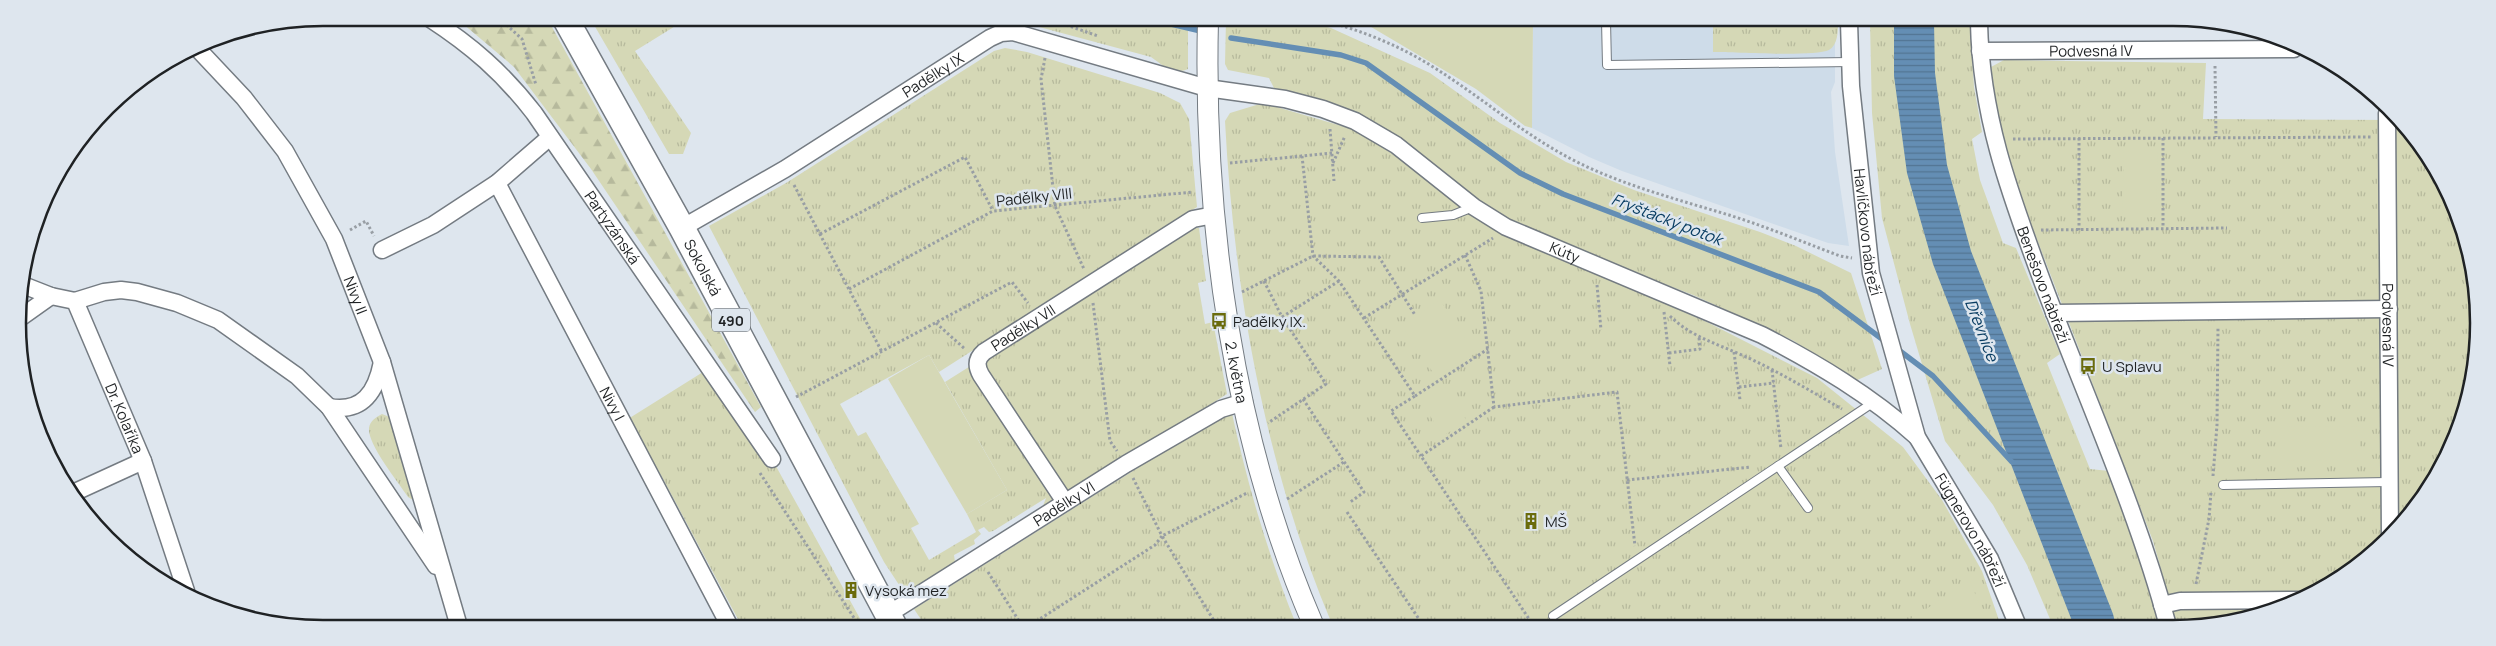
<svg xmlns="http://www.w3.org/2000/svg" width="2496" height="646" viewBox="0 0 2496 646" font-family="Manrope,sans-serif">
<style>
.built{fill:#cedce9}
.grass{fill:url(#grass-tufts)}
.forest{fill:url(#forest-firs)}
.park{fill:#d5d8b6}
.water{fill:url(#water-rules)}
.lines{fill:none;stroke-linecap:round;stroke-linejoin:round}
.stream{stroke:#648eb4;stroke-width:5.5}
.service-casing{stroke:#747b82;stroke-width:10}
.minor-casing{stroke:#747b82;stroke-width:19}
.tertiary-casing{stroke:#747b82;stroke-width:22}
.primary-casing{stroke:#747b82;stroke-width:28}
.path{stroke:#989ea4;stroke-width:3;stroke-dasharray:2.5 2.5;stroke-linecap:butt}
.service{stroke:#fff;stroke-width:8}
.minor{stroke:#fff;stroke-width:16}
.tertiary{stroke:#fff;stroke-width:20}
.primary{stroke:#fff;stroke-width:25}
.labels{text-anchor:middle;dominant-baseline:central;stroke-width:5;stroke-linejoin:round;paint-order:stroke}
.shield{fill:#dee6ee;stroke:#585d61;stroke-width:1}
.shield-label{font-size:14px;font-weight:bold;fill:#1f2224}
.street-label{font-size:15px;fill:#1f2224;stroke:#dee6ee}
.poi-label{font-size:15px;fill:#1f2224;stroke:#dee6ee;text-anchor:start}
.water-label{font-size:16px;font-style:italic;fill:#083c61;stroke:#dee6ee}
.rim{fill:none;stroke:#1f2224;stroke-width:2.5}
</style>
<defs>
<pattern id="grass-tufts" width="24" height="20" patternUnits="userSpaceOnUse" patternTransform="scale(1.25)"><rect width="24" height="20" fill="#d5d8b6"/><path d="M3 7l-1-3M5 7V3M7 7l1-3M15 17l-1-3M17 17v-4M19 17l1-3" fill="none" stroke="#b6b99c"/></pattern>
<pattern id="forest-firs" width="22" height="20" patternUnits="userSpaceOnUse" patternTransform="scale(1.25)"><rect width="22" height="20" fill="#d5d8b6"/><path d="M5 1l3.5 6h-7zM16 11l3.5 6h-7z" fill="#b6b99c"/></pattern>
<pattern id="water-rules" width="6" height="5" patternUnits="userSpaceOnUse" patternTransform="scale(1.25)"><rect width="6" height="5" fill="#648eb4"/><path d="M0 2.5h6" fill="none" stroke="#527492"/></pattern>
</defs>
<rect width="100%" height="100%" fill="#dee6ee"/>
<path class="built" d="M1533 21 1835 22V82L1831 92 1835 152 1849 246 1828 243 1622 171 1589 157 1532 128Z"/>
<g class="grass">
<path d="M590 18H628L635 22 653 19H673L677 25 635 51 691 133 683 154H669Z"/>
<path d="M1013 20H1188V69C1172 76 1163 65 1151 57Z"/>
<path d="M1226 20H1299L1331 28 1430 73 1500 123 1566 162 1634 190 1760 232 1796 246 1851 273 1882 369 1853 382 1794 341 1693 295 1526 231 1478 199 1420 154 1367 118 1305 96 1275 90 1269 78 1228 70 1225 64Z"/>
<path d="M1713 22H1838C1838 31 1838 45 1829 50 1814 57 1734 52 1713 52Z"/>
<path d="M1870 22 1970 23 1974 87 1982 132 1972 139 1980 180 2003 243 2016 248 2060 354 2047 363 2090 469 2109 471 2152 592 2159 626H2053L2027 565 1993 505 1945 441 1910 324 1882 218 1872 113Z"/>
<path d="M1005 48 1027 52 1160 93 1180 103 1189 119 1197 207 939 372 929 355 840 404 858 436 866 432 919 524 911 528 929 560 976 532 967 514 1007 490 945 382 1189 228H1199L1206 281 1198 283 1205 324 1213 322 1227 394 1041 511 1046 498 993 531 989 532 984 527 978 530 981 534 974 540 975 544 954 555 955 562 915 587 906 586 910 595 907 597 884 562 709 226 786 183 994 51Z"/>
<path d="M2004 60 2206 63 2203 119 2394 120 2427 153 2473 263V382L2438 475 2389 539 2308 597 2213 626H2177L2153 541 2003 151 1991 67Z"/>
<path d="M1263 103 1359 131 1514 238 1707 322 1817 378 1903 447 1942 500 1982 571 2001 626 1332 624C1265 466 1234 292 1225 121L1230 113Z"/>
<path d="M711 367 772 459 863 624 740 623 662 477 628 419Z"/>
<path d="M1231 409C1247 483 1268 555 1296 624H924L914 609Z"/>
<path d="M382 414 392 418 417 496 413 500 408 497C399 483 367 444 369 428 370 421 376 417 382 414Z"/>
</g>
<path class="forest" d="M456 18H547L761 407 755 412 591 169 514 67Z"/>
<g class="park">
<path d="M1361 21H1533L1532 128 1525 126 1476 89Z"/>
<path d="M2124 149H2158L2156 217H2122Z"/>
<path d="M1440 300 1474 352 1436 377 1401 325Z"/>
<path d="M929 355 1007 490 967 514 888 379Z"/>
<path d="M1442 382 1467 421 1443 436 1418 397Z"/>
<path d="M2360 426V460L2281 461V427Z"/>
<path d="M1970 581 1988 626 1901 625Z"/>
</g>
<path class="water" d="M1894 22H1934L1935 73 1947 165 1971 251 2113 614 2116 626H2074L1933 264 1907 173 1894 76Z"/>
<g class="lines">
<g class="stream">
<path d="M1154 20 1205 32"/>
<path d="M1231 38 1341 55 1366 63 1520 173 1563 194 1819 292 1886 342"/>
<path d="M1896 348 1933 376 2012 462"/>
</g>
<g class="service-casing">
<g id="service">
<path d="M1606 21 1607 65 1850 62"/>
<path d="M1422 218 1453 215 1473 207"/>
<path d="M1778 466 1808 508"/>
<path d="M2223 485 2388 482"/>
<path d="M1553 616 1874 402"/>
</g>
</g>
<g class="minor-casing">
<g id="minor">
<path id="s1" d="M429 18C472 46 502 72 534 113L772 459"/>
<path id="s2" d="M1849 22 1851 86 1871 273 1917 437 1990 559 2018 626"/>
<path id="s3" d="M1979 23C1981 116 2009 191 2041 278 2084 394 2136 506 2168 626"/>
<path id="s4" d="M196 47 244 98 285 151 334 239 382 362 458 623"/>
<path id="s5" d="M1980 51 2294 49"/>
<path id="s6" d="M2387 113 2390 538"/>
<path id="s7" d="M497 183 728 623"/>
<path id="s8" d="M682 228 785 169 990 38 1001 33 1013 32 1207 88 1285 99 1323 109 1355 121 1396 145 1474 207 1506 227 1762 335C1818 364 1870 395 1917 437"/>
<path d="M382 250 433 225 497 183 550 137"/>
<path id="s9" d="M23 285 51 296 75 301 143 461 186 591"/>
<path d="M75 301 104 292 121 290 137 292 177 303 218 320 297 376 329 407 436 566"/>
<path d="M2054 313 2389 309"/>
<path d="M20 318 51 296"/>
<path d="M329 407C363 413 376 392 382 362"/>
<path d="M73 493 143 461"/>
<path id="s10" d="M1065 502 981 375C976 366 976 359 984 352L1193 219 1214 215"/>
<path d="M2162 605 2180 601 2300 600"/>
<path id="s11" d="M887 615 1126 464 1221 409 1244 402"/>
</g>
</g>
<g class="tertiary-casing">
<g id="tertiary">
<path id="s12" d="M1208 20C1203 221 1233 439 1313 624"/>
</g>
</g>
<g class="primary-casing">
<g id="primary">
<path id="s13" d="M565 18 682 228 893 624"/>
</g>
</g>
<g class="path">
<path d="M499 18 522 39 536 85"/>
<path d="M1052 20 1098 36"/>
<path d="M1326 21C1362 31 1398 45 1430 65 1482 97 1523 135 1579 163 1626 186 1679 200 1729 215 1767 227 1803 242 1840 256L1852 258"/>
<path d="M1045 58 1041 79 1055 206 1084 269"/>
<path d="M2215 66 2216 137"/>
<path d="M1330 129 1334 181"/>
<path d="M2079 138V230"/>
<path d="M2163 138V228"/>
<path d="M2013 139 2372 137"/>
<path d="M1332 153 1302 156 1313 256 1339 281 1415 396 1391 411 1421 456"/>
<path d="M1230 163 1302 156"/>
<path d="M1333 163 1345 136"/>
<path d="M794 185 882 352"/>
<path d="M350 230 366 221 374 236"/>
<path d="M2041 230 2227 228"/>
<path d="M820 234 965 157 993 211"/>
<path d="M1465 255 1481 291 1494 407 1617 392 1635 546"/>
<path d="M1264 281 1282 317 1326 384 1268 423"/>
<path d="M1597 285 1601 330"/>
<path d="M849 289 993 211 1193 192"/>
<path d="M1242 292 1313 256 1379 257 1415 315"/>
<path d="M1093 303 1110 441 1117 451"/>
<path d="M1664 312 1670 366"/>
<path d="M1670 316C1691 337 1718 344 1744 356 1778 371 1810 391 1842 409"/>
<path d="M1282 317 1339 281"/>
<path d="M1364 318 1493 238"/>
<path d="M936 323 965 349"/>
<path d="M1734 352 1740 400"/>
<path d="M1669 353 1700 349 1699 337"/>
<path d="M1772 370 1781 449"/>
<path d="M1739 387 1774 383"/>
<path d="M1415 396 1488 349"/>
<path d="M796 397 1012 282 1028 303"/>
<path d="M1303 399 1364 492 1349 503"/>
<path d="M1494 407 1421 456 1533 625"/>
<path d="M760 473 858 624"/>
<path d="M2213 476 2217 425 2218 327"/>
<path d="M1627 480 1751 467"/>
<path d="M1287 499 1344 462"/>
<path d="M1347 512 1423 625"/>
<path d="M988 572 1021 624"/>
<path d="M2196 584 2209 519 2211 492"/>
<path d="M1032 624 1155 545 1162 536 1133 478"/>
<path d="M1216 624 1162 536 1247 493"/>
</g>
<use href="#service" class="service"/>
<use href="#minor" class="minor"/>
<use href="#tertiary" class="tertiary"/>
<use href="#primary" class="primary"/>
</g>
<defs>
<g id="bus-bare" transform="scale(1.35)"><path d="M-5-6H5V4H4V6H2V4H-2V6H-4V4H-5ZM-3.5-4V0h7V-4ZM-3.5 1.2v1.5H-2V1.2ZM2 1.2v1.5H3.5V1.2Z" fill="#6a6b0c" stroke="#dee6ee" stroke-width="2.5" paint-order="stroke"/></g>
<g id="building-bare" transform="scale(1.35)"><path d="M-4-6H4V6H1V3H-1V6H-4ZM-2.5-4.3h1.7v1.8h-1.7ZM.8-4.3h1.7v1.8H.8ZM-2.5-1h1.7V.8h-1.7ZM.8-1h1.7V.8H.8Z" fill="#6a6b0c" stroke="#dee6ee" stroke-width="2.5" paint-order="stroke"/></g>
</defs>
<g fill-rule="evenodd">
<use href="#bus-bare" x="1219" y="321"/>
<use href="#bus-bare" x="2088" y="366"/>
<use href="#building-bare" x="1531" y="521"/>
<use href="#building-bare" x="851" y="590"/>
</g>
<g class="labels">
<rect class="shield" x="712" y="308.5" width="38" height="23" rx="4"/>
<g class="shield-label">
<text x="731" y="320">490</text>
</g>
<g class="street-label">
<text stroke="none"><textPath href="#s5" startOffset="111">Podvesná IV</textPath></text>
<text stroke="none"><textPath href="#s8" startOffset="294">Padělky IX</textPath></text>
<text transform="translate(1034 197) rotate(-6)">Padělky VIII</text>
<text stroke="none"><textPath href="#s1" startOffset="281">Partyzánská</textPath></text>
<text stroke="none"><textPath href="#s2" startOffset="211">Havlíčkovo nábřeží</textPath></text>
<text stroke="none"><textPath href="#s8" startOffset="989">Kúty</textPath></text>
<text stroke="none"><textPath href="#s13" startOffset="285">Sokolská</textPath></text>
<text stroke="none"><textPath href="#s3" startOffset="271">Benešovo nábřeží</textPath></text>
<text stroke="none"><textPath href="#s4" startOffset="298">Nivy II</textPath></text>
<text stroke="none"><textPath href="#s6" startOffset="212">Podvesná IV</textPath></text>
<text stroke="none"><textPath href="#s10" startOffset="224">Padělky VII</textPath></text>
<text stroke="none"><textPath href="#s12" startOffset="354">2. května</textPath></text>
<text stroke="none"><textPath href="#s7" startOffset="249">Nivy I</textPath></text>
<text stroke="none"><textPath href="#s9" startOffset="182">Dr. Kolaříka</textPath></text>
<text stroke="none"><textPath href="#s11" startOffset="209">Padělky VI</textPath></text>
<text stroke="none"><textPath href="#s2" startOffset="530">Fügnerovo nábřeží</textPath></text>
</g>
<g class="poi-label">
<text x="1233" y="321">Padělky IX.</text>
<text x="2102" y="366">U Splavu</text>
<text x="1545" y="521">MŠ</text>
<text x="865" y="590">Vysoká mez</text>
</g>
<g class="water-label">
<text transform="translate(1667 219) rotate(21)">Fryštácký potok</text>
<text transform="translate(1982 330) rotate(69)">Dřevnice</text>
</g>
</g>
<path d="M0 0H2496V646H0ZM323 26H2173A297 297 0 0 1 2470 323V323A297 297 0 0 1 2173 620H323A297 297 0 0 1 26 323V323A297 297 0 0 1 323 26Z" fill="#dee6ee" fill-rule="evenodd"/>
<path class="rim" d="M323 26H2173A297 297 0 0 1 2470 323V323A297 297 0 0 1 2173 620H323A297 297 0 0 1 26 323V323A297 297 0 0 1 323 26Z"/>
</svg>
